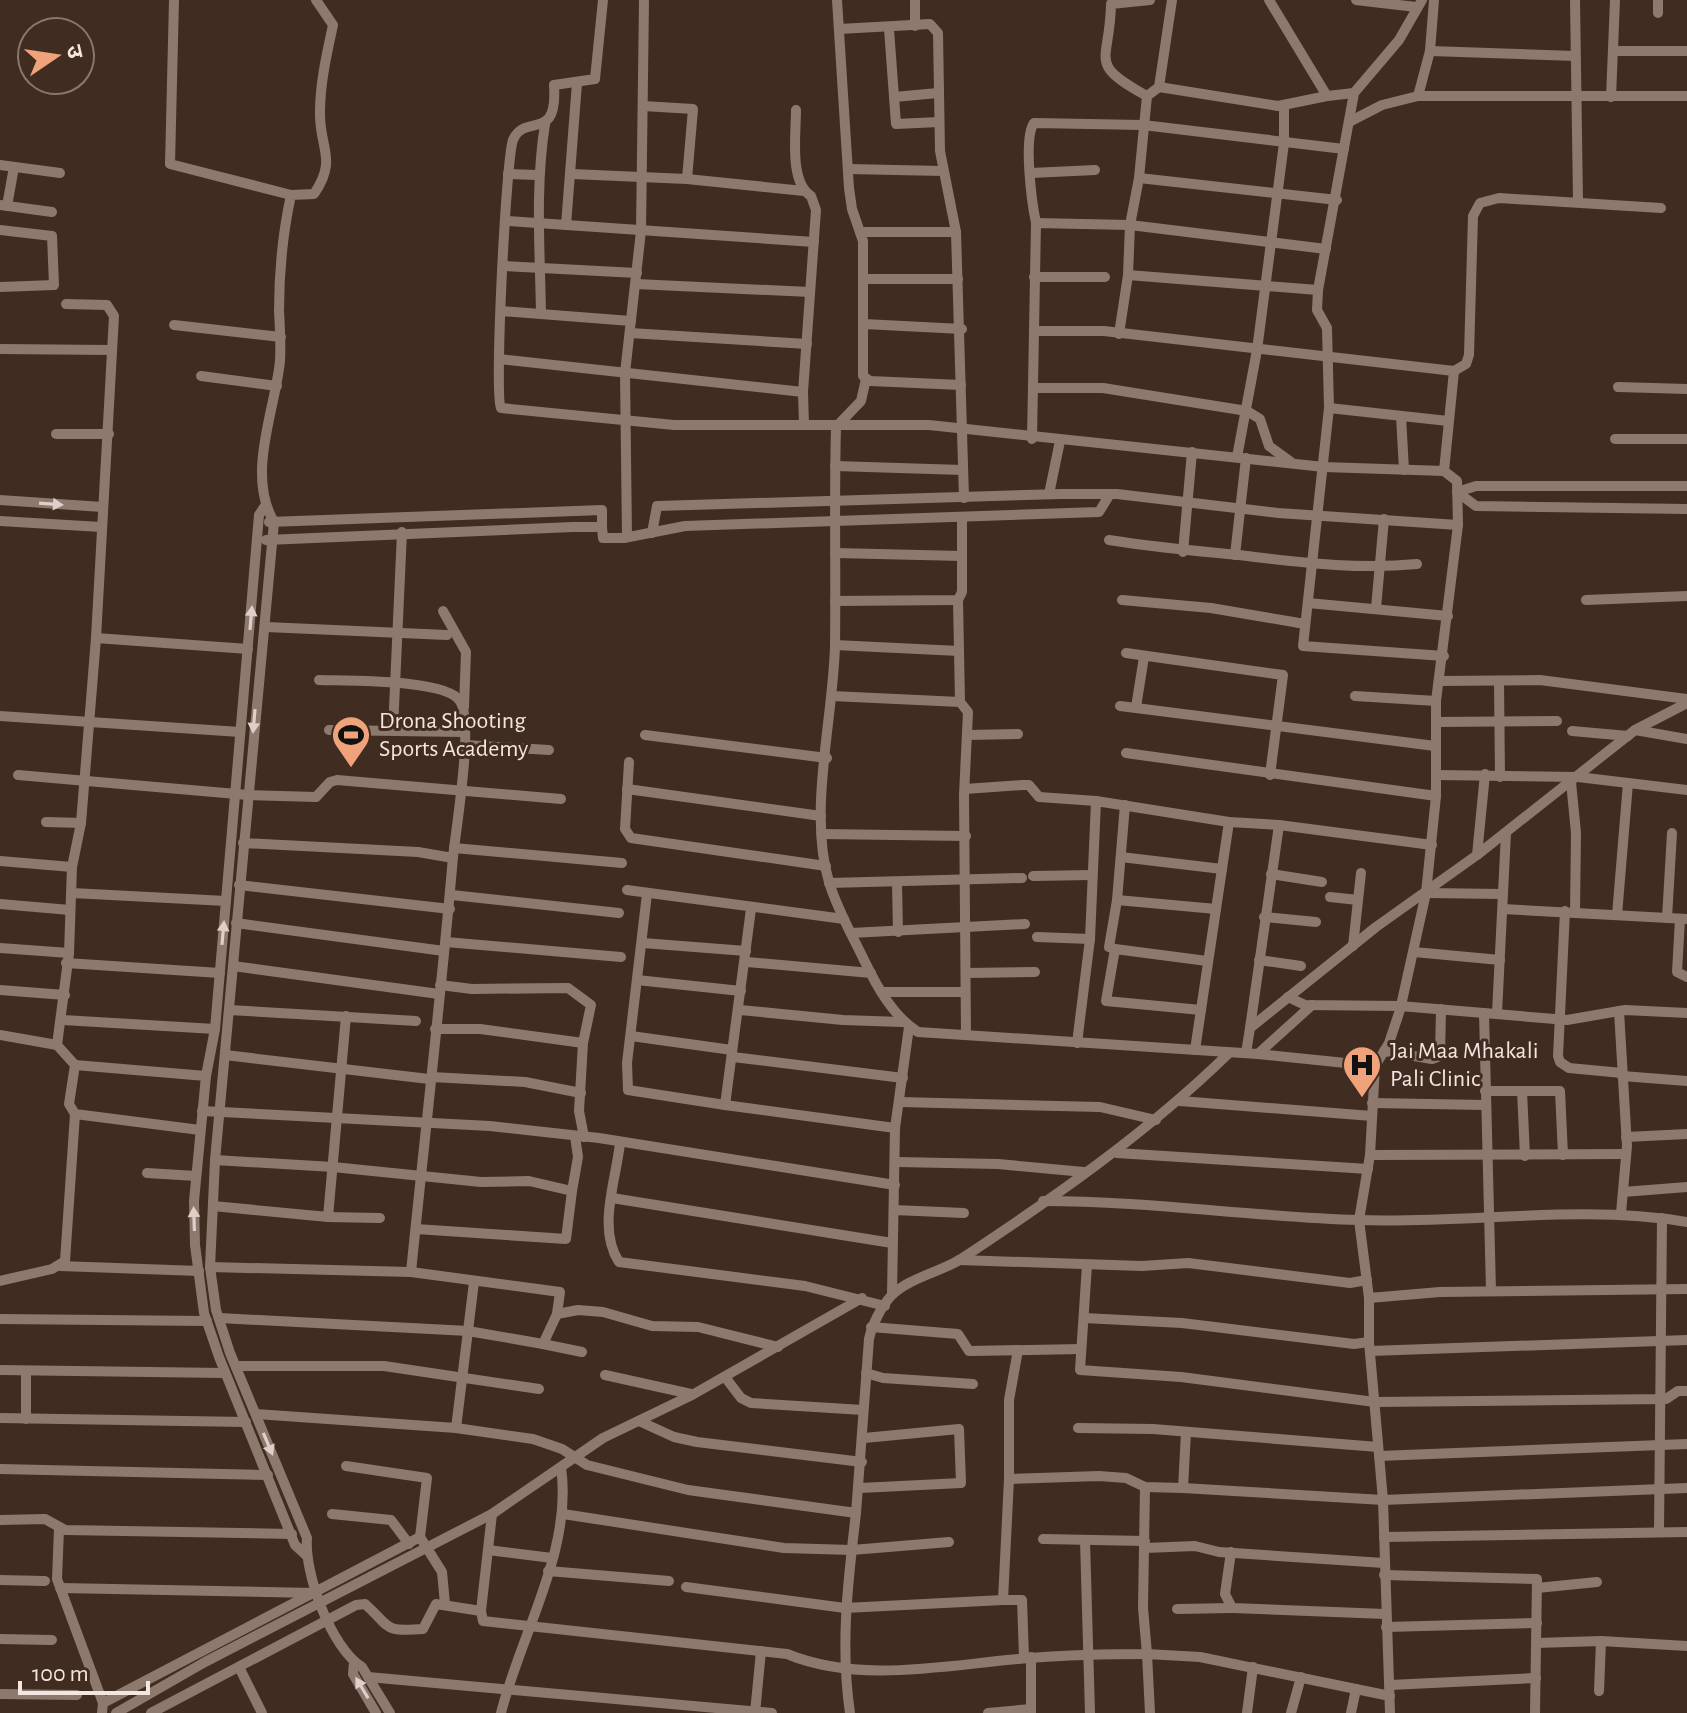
<svg xmlns="http://www.w3.org/2000/svg" width="1687" height="1713" viewBox="0 0 1687 1713" font-family="'Alegreya Sans','Noto Sans Devanagari',sans-serif">
<style>
.lines{fill:none;stroke-linecap:round;stroke-linejoin:round}
.street{stroke:#8e796e;stroke-width:10}
.oneway{fill:#e0cfc8}
.labels{text-anchor:middle;dominant-baseline:central;stroke-width:6;stroke-linejoin:round;paint-order:stroke}
.poi-label{font-size:24px;fill:#f4e5df;stroke:#412c21;text-anchor:start}
</style>
<rect width="100%" height="100%" fill="#412c21"/>
<g class="lines">
<g class="street">
<path d="M174 0 170 164 291 195"/>
<path d="M316 0 333 25C327 53 320 83 320 112 319 148 338 159 314 194L291 195C283 232 279 274 279 311 280 328 281 344 280 361 275 411 246 474 274 522L215 1160 210 1267 216 1310 230 1353 307 1538C304 1573 331 1648 362 1667L390 1713"/>
<path d="M603 0 595 79 554 85C558 144 525 112 513 140 506 158 494 397 501 408L674 425H929L1324 467 1444 471"/>
<path d="M837 0 849 188 852 209 863 241V376L870 381 961 385"/>
<path d="M915 0V26"/>
<path d="M1269 0 1327 96 1354 93"/>
<path d="M1356 0 1416 7"/>
<path d="M1422 0 1399 40 1354 93 1318 290 1317 310 1327 328 1329 408 1303 646 1444 656"/>
<path d="M1575 0 1578 201"/>
<path d="M1658 0V13"/>
<path d="M839 29 930 24 938 33 940 151 956 232 964 498"/>
<path d="M889 29 896 124 939 122"/>
<path d="M1430 51 1575 56"/>
<path d="M1613 51H1687"/>
<path d="M1159 87 1172 0"/>
<path d="M1147 96C1086 62 1110 64 1111 4L1150 0"/>
<path d="M1418 96 1430 51 1434 0"/>
<path d="M894 97 938 93"/>
<path d="M1611 97 1615 0"/>
<path d="M643 106 693 109 687 179"/>
<path d="M796 110C796 134 789 182 811 196L816 210 803 392 804 425"/>
<path d="M1351 121 1382 105 1418 96H1687"/>
<path d="M0 165 60 173"/>
<path d="M848 169 943 171"/>
<path d="M1031 173 1095 170"/>
<path d="M508 174 537 175"/>
<path d="M572 174 687 179 804 191"/>
<path d="M1139 178 1337 200"/>
<path d="M0 205 52 212"/>
<path d="M7 206 14 167"/>
<path d="M507 221 814 242"/>
<path d="M1036 223C1032 204 1023 138 1034 123L1143 125 1344 149"/>
<path d="M566 225 577 83"/>
<path d="M0 230 52 236 54 285 0 287"/>
<path d="M861 232H956"/>
<path d="M504 266 637 273"/>
<path d="M1128 275 1318 290"/>
<path d="M1034 277H1105"/>
<path d="M864 279H958"/>
<path d="M636 284 810 292"/>
<path d="M66 304 107 305 114 316 96 638 81 823 72 867 69 953 57 1045 75 1065 69 1104 75 1114 200 1130"/>
<path d="M501 311 631 321"/>
<path d="M541 314C540 251 535 187 545 124"/>
<path d="M864 324 962 329"/>
<path d="M174 325 281 337"/>
<path d="M1034 331H1104L1454 371 1466 364 1469 355 1473 216 1480 203 1499 198 1661 208"/>
<path d="M630 333 807 344"/>
<path d="M1119 334 1128 275 1130 225 1139 178 1147 96 1159 87 1278 106 1327 96"/>
<path d="M0 349 111 350"/>
<path d="M499 359 803 392"/>
<path d="M201 376 277 386"/>
<path d="M866 379 861 401 836 427C834 500 836 573 835 646 833 720 808 812 829 882 837 909 852 935 864 960 877 987 893 1016 918 1032L1258 1054 1375 1066"/>
<path d="M1618 387 1687 389"/>
<path d="M1034 388H1103L1247 411 1260 419 1269 446 1291 462"/>
<path d="M1329 408 1448 421"/>
<path d="M1401 416 1404 470"/>
<path d="M56 434H109"/>
<path d="M1032 439 1036 223 1130 225 1326 249"/>
<path d="M1615 439H1687"/>
<path d="M1237 457 1257 350 1284 143V105"/>
<path d="M835 466 963 470"/>
<path d="M1687 486H1476L1457 492 1476 506 1687 509"/>
<path d="M1049 494 1060 441"/>
<path d="M0 500 102 507"/>
<path d="M265 506 259 515 215 1029 206 1076 194 1201 195 1245 204 1313 219 1357 295 1545 306 1555"/>
<path d="M0 521 101 527"/>
<path d="M269 522 602 510V527"/>
<path d="M652 533 657 506 1061 494H1117L1278 513 1458 525"/>
<path d="M627 537 625 373 641 231 644 0"/>
<path d="M266 540 573 527H602L603 538H624L685 526 1099 512 1110 494"/>
<path d="M1109 540C1153 547 1195 551 1238 555 1299 562 1356 570 1417 564"/>
<path d="M1183 552 1192 452"/>
<path d="M835 553 962 556"/>
<path d="M1235 555 1246 458"/>
<path d="M958 600 960 702 968 712 964 795 966 1034"/>
<path d="M1122 600 1211 608 1305 624"/>
<path d="M1586 600 1687 596"/>
<path d="M835 601 958 600 962 592V517"/>
<path d="M1308 603 1448 616"/>
<path d="M1376 608 1384 519"/>
<path d="M443 611 466 652 464 707"/>
<path d="M266 627 447 635"/>
<path d="M96 638 248 649"/>
<path d="M835 645 959 651"/>
<path d="M1126 653 1283 675 1270 775"/>
<path d="M319 680C347 681 446 679 460 701 474 722 456 828 453 857 441 996 425 1134 411 1272L560 1292 557 1314 543 1344 582 1352"/>
<path d="M1440 681 1540 680 1687 699"/>
<path d="M1499 682 1500 777"/>
<path d="M832 696 960 702"/>
<path d="M1355 696 1436 701"/>
<path d="M1120 706 1435 746"/>
<path d="M1136 707 1144 657"/>
<path d="M0 716 240 732"/>
<path d="M1437 722 1557 721"/>
<path d="M329 730 464 732"/>
<path d="M393 730 402 532"/>
<path d="M1635 730 1687 739"/>
<path d="M1572 731 1628 736"/>
<path d="M645 735 827 758"/>
<path d="M967 735 1018 734"/>
<path d="M465 745 549 750"/>
<path d="M1126 753 1436 796"/>
<path d="M629 762 625 829 631 838 826 866"/>
<path d="M18 775 248 795 316 797 330 782 337 780 561 799"/>
<path d="M1437 775 1578 777 1687 790"/>
<path d="M1571 782 1576 833 1575 912"/>
<path d="M627 789 821 816"/>
<path d="M965 789 1023 785H1029L1039 797 1096 801"/>
<path d="M1125 805 1117 900 1216 909"/>
<path d="M46 822 81 823"/>
<path d="M822 834 966 836"/>
<path d="M243 843 418 852 453 858"/>
<path d="M454 848 622 863"/>
<path d="M1477 855 1485 774"/>
<path d="M1121 857 1222 869"/>
<path d="M0 861 72 867"/>
<path d="M1271 874 1322 882"/>
<path d="M1033 876 1091 875"/>
<path d="M829 883 1022 878"/>
<path d="M897 883 898 932"/>
<path d="M239 885 450 909"/>
<path d="M627 890 844 919"/>
<path d="M72 893 226 901"/>
<path d="M1426 893 1503 894"/>
<path d="M647 894 627 1063 628 1090 725 1105"/>
<path d="M452 895 619 913"/>
<path d="M1330 897 1358 900"/>
<path d="M0 904 70 910"/>
<path d="M751 909 725 1105 895 1128"/>
<path d="M1503 909 1687 919"/>
<path d="M1565 911 1558 1056 1560 1062 1569 1068 1622 1073"/>
<path d="M1617 915 1628 783"/>
<path d="M1264 917 1316 922"/>
<path d="M1667 918 1672 833"/>
<path d="M1680 919 1677 972 1687 977"/>
<path d="M236 923 444 951"/>
<path d="M851 933 1025 924"/>
<path d="M1037 937 1090 939"/>
<path d="M446 942 621 957"/>
<path d="M643 943 746 951"/>
<path d="M1353 946 1361 873"/>
<path d="M0 948 69 953"/>
<path d="M1115 949 1109 947 1117 900"/>
<path d="M1414 952 1500 960"/>
<path d="M1259 960 1301 966"/>
<path d="M747 962 871 973"/>
<path d="M66 963 220 973"/>
<path d="M233 966 439 994"/>
<path d="M966 973 1035 972"/>
<path d="M637 980 741 991"/>
<path d="M440 985 472 989 568 988 591 1005 583 1043"/>
<path d="M0 990 65 995"/>
<path d="M882 992H963"/>
<path d="M1288 997 1305 1005 1400 1006 1567 1020 1625 1010 1687 1013"/>
<path d="M229 1010 416 1021"/>
<path d="M740 1010 843 1020 902 1022"/>
<path d="M1201 1010 1106 1001 1115 949 1207 961"/>
<path d="M1619 1011 1627 1146 1621 1213"/>
<path d="M1484 1013 1491 1291"/>
<path d="M1497 1013 1506 833"/>
<path d="M63 1020 215 1029"/>
<path d="M1250 1028 1279 825"/>
<path d="M435 1029H480L583 1043 579 1111 584 1137"/>
<path d="M0 1035 57 1045"/>
<path d="M631 1036 732 1050"/>
<path d="M1077 1043 1090 939 1096 801 1229 822 1279 825 1432 845"/>
<path d="M1195 1050 1229 822"/>
<path d="M1384 1051 1432 1059 1440 1056 1441 1009"/>
<path d="M1246 1053 1250 1028 1376 927 1477 855 1635 730 1687 703"/>
<path d="M1258 1054 1312 1005"/>
<path d="M225 1055 429 1079"/>
<path d="M733 1057 903 1078"/>
<path d="M75 1065 206 1076"/>
<path d="M1622 1076 1687 1081"/>
<path d="M432 1077 525 1082 581 1093"/>
<path d="M1485 1091H1560L1563 1155"/>
<path d="M1522 1091 1525 1156"/>
<path d="M1180 1101 1372 1116"/>
<path d="M900 1102 1100 1107 1156 1120"/>
<path d="M1372 1103 1485 1105"/>
<path d="M202 1111 490 1126 599 1138 895 1185"/>
<path d="M1626 1137 1687 1134"/>
<path d="M620 1143C616 1181 597 1228 619 1262L805 1286 885 1306"/>
<path d="M1117 1153 1368 1169"/>
<path d="M1370 1155 1626 1154"/>
<path d="M215 1160 333 1167 481 1182 529 1181 572 1191 566 1239 416 1229"/>
<path d="M897 1162 998 1164 1084 1172"/>
<path d="M147 1173 196 1176"/>
<path d="M572 1191 578 1157 575 1136"/>
<path d="M1623 1192 1687 1187"/>
<path d="M612 1198 892 1243"/>
<path d="M1043 1201C1149 1201 1253 1217 1359 1220 1469 1224 1577 1204 1687 1222"/>
<path d="M213 1206 328 1217 346 1016"/>
<path d="M894 1210 964 1213"/>
<path d="M328 1217 380 1218"/>
<path d="M959 1260 1142 1266 1188 1263 1350 1283 1367 1280"/>
<path d="M1087 1265 1080 1370 1181 1377 1375 1402 1666 1399 1678 1391H1687"/>
<path d="M60 1266 199 1271"/>
<path d="M210 1267 411 1272"/>
<path d="M0 1281 52 1269 65 1261 75 1114"/>
<path d="M474 1282 456 1428 533 1439 562 1449 587 1465 688 1490 856 1513 869 1339C872 1325 881 1307 891 1296 908 1278 941 1272 961 1259 1055 1197 1148 1132 1228 1054"/>
<path d="M892 1294 895 1128 909 1027"/>
<path d="M1369 1298 1440 1292 1687 1289"/>
<path d="M557 1314 578 1310 603 1312 652 1326 698 1327 778 1347"/>
<path d="M219 1318 468 1331 543 1344"/>
<path d="M1084 1318 1182 1323 1354 1344 1369 1342"/>
<path d="M0 1319 207 1321"/>
<path d="M871 1327 958 1334 969 1351 1081 1349"/>
<path d="M1018 1350 1009 1400V1479L1099 1476 1126 1478 1145 1487 1183 1488 1186 1432"/>
<path d="M1370 1351 1687 1340"/>
<path d="M236 1366H384L539 1389"/>
<path d="M0 1370 225 1373"/>
<path d="M866 1373 883 1378 973 1384"/>
<path d="M605 1375 691 1394"/>
<path d="M725 1377 741 1398 751 1403 863 1410"/>
<path d="M256 1414 456 1428"/>
<path d="M0 1418 246 1422"/>
<path d="M26 1419V1371"/>
<path d="M639 1421 674 1437 697 1442 862 1462"/>
<path d="M1078 1428 1153 1429 1378 1447"/>
<path d="M1379 1456 1687 1444"/>
<path d="M346 1466 427 1478 420 1537 442 1572 445 1604"/>
<path d="M0 1469 268 1475"/>
<path d="M860 1488 961 1483 959 1429 864 1438"/>
<path d="M1183 1488 1383 1500 1687 1488"/>
<path d="M332 1514 391 1520 409 1544"/>
<path d="M492 1514 481 1611 483 1621 787 1654C863 1685 950 1664 1030 1658 1068 1655 1108 1654 1147 1654L1143 1608 1145 1487"/>
<path d="M563 1514 784 1548 852 1550 949 1542"/>
<path d="M0 1520 45 1519 65 1530 292 1534"/>
<path d="M59 1529 57 1579 103 1703"/>
<path d="M1659 1531 1662 1218"/>
<path d="M1384 1537 1687 1532"/>
<path d="M1043 1539 1145 1541"/>
<path d="M1085 1540 1090 1713"/>
<path d="M1145 1548 1195 1546 1219 1552 1384 1563"/>
<path d="M488 1550 552 1558"/>
<path d="M1231 1552 1225 1594 1232 1608 1385 1614"/>
<path d="M548 1571 669 1581"/>
<path d="M1384 1575 1537 1579 1535 1713"/>
<path d="M0 1580 45 1581"/>
<path d="M686 1587 845 1608 1003 1600 1009 1479"/>
<path d="M60 1588 314 1593"/>
<path d="M1537 1588 1597 1582"/>
<path d="M1003 1600H1022L1024 1658"/>
<path d="M1177 1609 1232 1608"/>
<path d="M1386 1627 1537 1623"/>
<path d="M0 1639 52 1640"/>
<path d="M1536 1643 1601 1641 1687 1646"/>
<path d="M354 1662 353 1674 376 1713"/>
<path d="M239 1667 262 1713"/>
<path d="M368 1677 772 1713"/>
<path d="M1390 1685 1536 1678"/>
<path d="M1599 1691 1601 1641"/>
<path d="M0 1694 77 1695"/>
<path d="M102 1713 103 1703 420 1537"/>
<path d="M116 1713 205 1662 492 1514 603 1438 692 1395 862 1298"/>
<path d="M151 1713 356 1605 365 1604C392 1628 382 1632 423 1629L436 1604 481 1611"/>
<path d="M501 1713C521 1633 573 1550 561 1467"/>
<path d="M755 1713 761 1651"/>
<path d="M850 1713C840 1645 848 1581 856 1513"/>
<path d="M988 1713 1031 1709"/>
<path d="M1031 1713V1657"/>
<path d="M1150 1713 1147 1654 1200 1657 1390 1696"/>
<path d="M1247 1713 1253 1667"/>
<path d="M1291 1713 1301 1677"/>
<path d="M1351 1713 1356 1689"/>
<path d="M1390 1713 1383 1500 1369 1342V1298L1359 1220 1370 1155 1375 1066 1389 1043 1400 1010 1426 893 1436 796V701L1458 525 1457 481 1444 471 1454 371"/>
</g>
</g>
<defs><path id="oneway-solid" d="M-6-.8H1V-3.2L6.5 0L1 3.2V.8H-6Z" transform="scale(2)"/></defs>
<g class="oneway">
<use href="#oneway-solid" transform="translate(51 504) rotate(4)"/>
<use href="#oneway-solid" transform="translate(251 618) rotate(-85)"/>
<use href="#oneway-solid" transform="translate(254 721) rotate(95)"/>
<use href="#oneway-solid" transform="translate(223 933) rotate(-85)"/>
<use href="#oneway-solid" transform="translate(194 1219) rotate(-92)"/>
<use href="#oneway-solid" transform="translate(268 1444) rotate(67)"/>
<use href="#oneway-solid" transform="translate(362 1688) rotate(-121)"/>
</g>
<defs>
<g id="stadium-pin" transform="scale(2)"><path d="M0 17L-7.5 6A9.5 9.5 0 1 1 7.5 6Z" fill="#f0a27a" stroke="#412c21"/><path d="M0-5a6.5 5 0 1 0 0 10a6.5 5 0 1 0 0-10ZM-3.5-1.8h7v3.6h-7Z" fill="#111"/></g>
<g id="hospital-pin" transform="scale(2)"><path d="M0 17L-7.5 6A9.5 9.5 0 1 1 7.5 6Z" fill="#f0a27a" stroke="#412c21"/><path d="M-5-5h3v3.5h4V-5h3V5h-3V1.5h-4V5h-3Z" fill="#111"/></g>
</defs>
<g fill-rule="evenodd">
<use href="#stadium-pin" x="351" y="735"/>
<use href="#hospital-pin" x="1362" y="1065"/>
</g>
<g class="labels">
<g class="poi-label">
<text x="379" y="721">Drona Shooting<tspan x="379" dy="28">Sports Academy</tspan></text>
<text x="1390" y="1051">Jai Maa Mhakali<tspan x="1390" dy="28">Pali Clinic</tspan></text>
</g>
</g>
<g transform="translate(56 56) rotate(77)"><circle r="38" fill="#412c21" stroke="#89766d" stroke-width="2"/>
<path d="M0-6L14 30L0 20L-14 30Z" fill="#f0a27a"/>
<text y="-12" font-size="22" font-weight="bold" text-anchor="middle" fill="#f4e5df">उ</text>
</g>
<path d="M20 1681v12h128v-12" fill="none" stroke="#f4e5df" stroke-width="4"/>
<text x="32" y="1681" font-size="24" fill="#f4e5df" stroke="#412c21" stroke-width="6" paint-order="stroke">100 m</text>
</svg>
